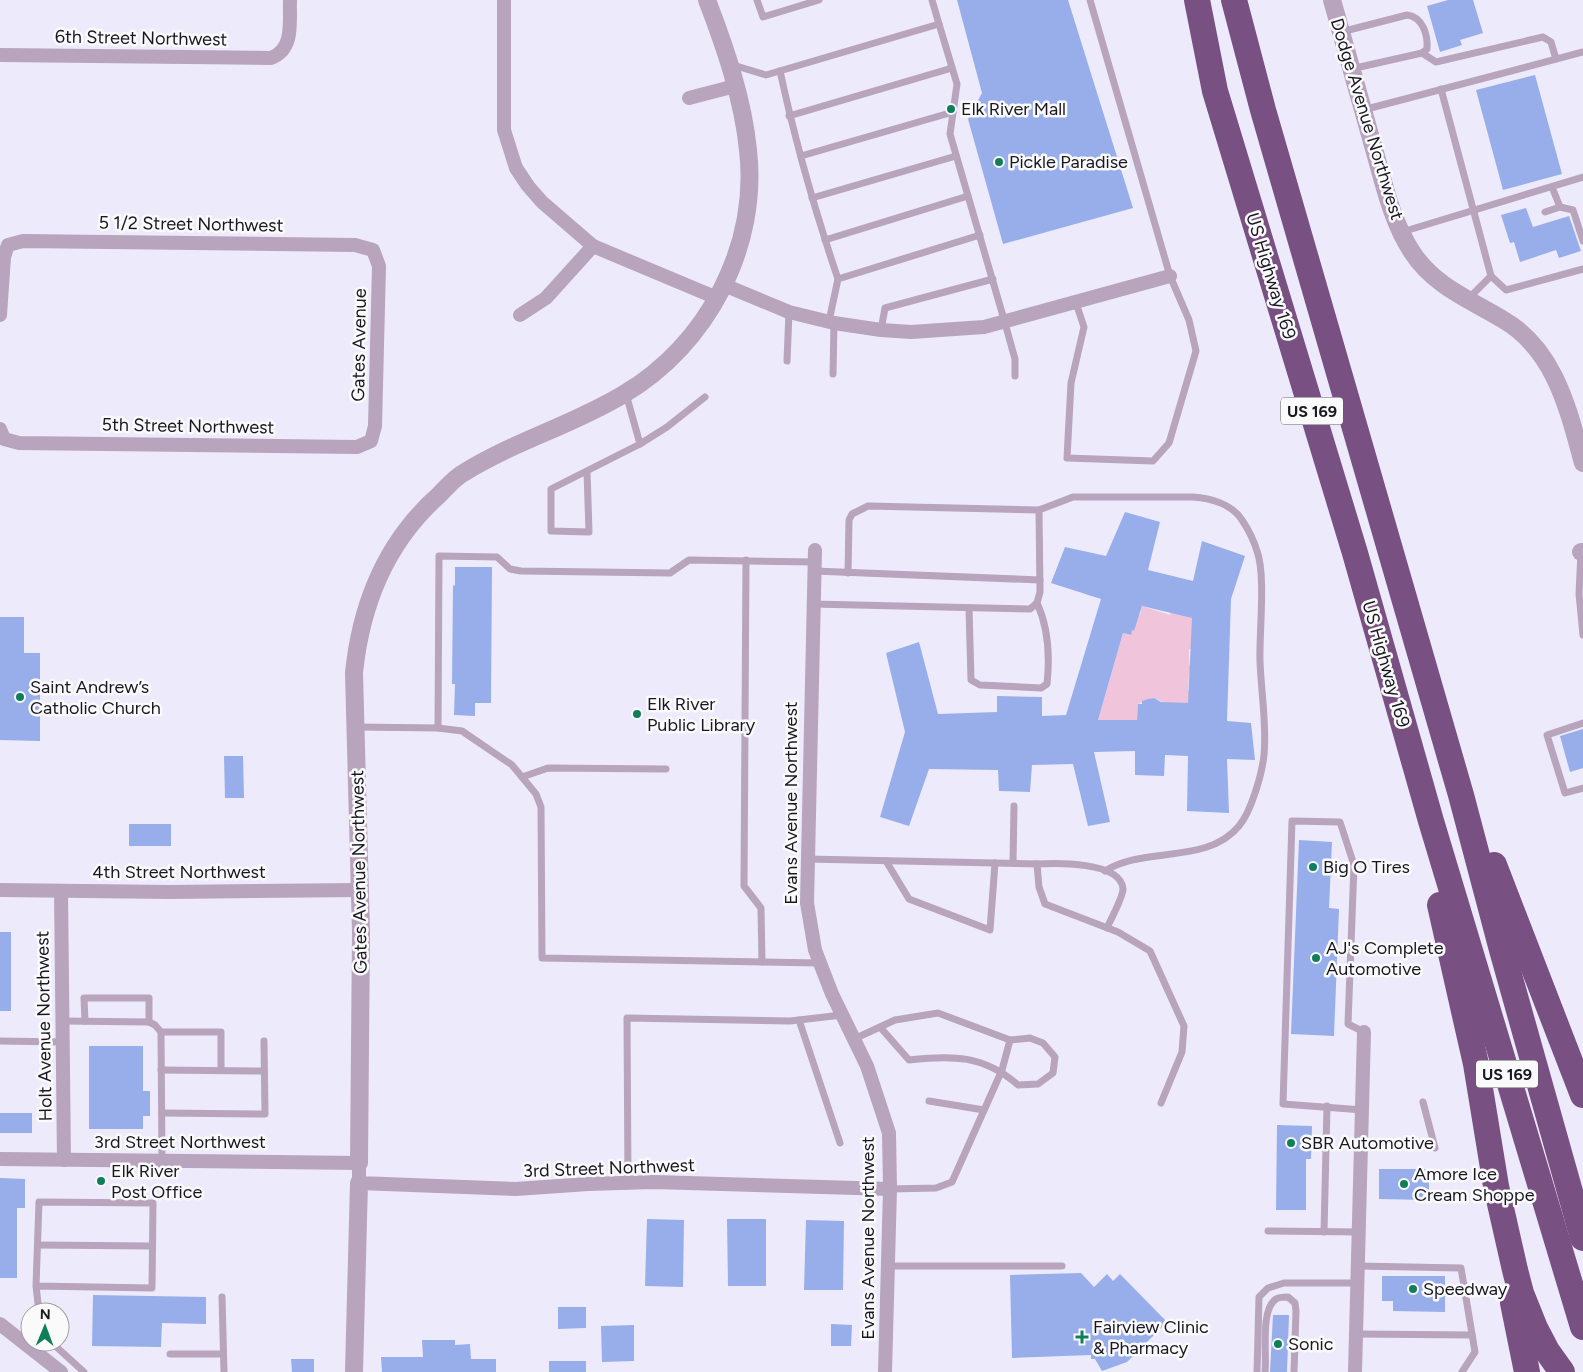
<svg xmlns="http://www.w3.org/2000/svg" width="1583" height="1372" viewBox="0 0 1583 1372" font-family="Figtree,sans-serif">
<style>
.green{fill:#f0c5db}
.building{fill:#97aeea;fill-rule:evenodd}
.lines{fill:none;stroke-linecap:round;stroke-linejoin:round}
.service{stroke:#b8a4bc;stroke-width:7}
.minor{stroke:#b8a4bc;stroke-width:14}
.tertiary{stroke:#b8a4bc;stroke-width:18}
.motorway{stroke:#795082;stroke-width:26}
.poi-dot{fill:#107e5a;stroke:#fafafa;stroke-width:2}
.labels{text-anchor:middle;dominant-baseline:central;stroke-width:5;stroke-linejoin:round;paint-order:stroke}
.shield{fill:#fafafa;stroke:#5c5b63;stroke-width:1}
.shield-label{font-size:16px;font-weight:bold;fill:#191722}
.street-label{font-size:18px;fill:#191722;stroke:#fafafa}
.poi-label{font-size:18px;fill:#191722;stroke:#fafafa;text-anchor:start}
</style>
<rect width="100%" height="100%" fill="#edeafc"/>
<path class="green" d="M1142 606 1170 615 1171 612 1195 618V649H1189V665H1194V673L1189 674 1188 690 1193 697 1188 698V714L1154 698 1138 704 1137 720H1098L1123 633 1130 635 1132 630 1134 631 1137 615H1140Z"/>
<g class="building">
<path d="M957 0H1068L1133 208 1003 244 968 119 982 93Z"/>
<path d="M1448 0H1473L1483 33 1460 40 1462 45 1440 52 1427 6Z"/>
<path d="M1535 75 1562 174 1503 190 1476 90Z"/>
<path d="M1526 208 1533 227 1569 216 1581 251 1559 258 1556 250 1520 262 1514 242 1510 243 1501 215Z"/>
<path d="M1125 512 1160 522 1148 570 1193 581 1202 541 1245 556 1231 599 1227 721 1251 723 1255 760 1227 759 1229 813 1187 811 1188 756 1165 755 1164 776 1135 775V751L1094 752 1110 822 1088 826 1073 764 1032 765 1030 792 999 791 998 770 929 769 909 826 880 817 905 732 886 653 919 642 938 714 997 712V696L1042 697V716L1066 715 1101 599 1051 583 1065 547 1106 556ZM1142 606 1192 618 1188 703 1161 702 1154 698 1148 699 1142 701V704H1138L1137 720H1098L1123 633 1131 635 1132 630 1134 631Z"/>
<path d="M455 567H492L491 703H475V716L454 715 455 684H452L453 585 455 586Z"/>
<path d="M0 617H24V653H40V741L0 740Z"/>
<path d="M1583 729V768L1570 772 1560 736Z"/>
<path d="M224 756H243L244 798H225Z"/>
<rect x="129" y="824" width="42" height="22"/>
<path d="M1299 840 1332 842 1329 908 1339 909 1334 1036 1291 1034Z"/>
<rect x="0" y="932" width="11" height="79"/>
<path d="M89 1046H143V1091H150V1116H143V1129H89Z"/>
<rect x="0" y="1113" width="32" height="20"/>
<path d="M1277 1125 1312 1126 1311 1159H1306V1210H1276Z"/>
<path d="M1379 1169H1429V1200L1379 1199Z"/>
<path d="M0 1178 25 1179V1208H17V1278H0Z"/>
<path d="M647 1219 684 1220 683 1287 645 1286Z"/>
<path d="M727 1219H766V1286H728Z"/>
<path d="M806 1220 844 1221 843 1290H804Z"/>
<path d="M1081 1273 1094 1287 1107 1274 1113 1281 1120 1274 1167 1322 1127 1362 1102 1371 1095 1359H1091V1355L1012 1358 1010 1275Z"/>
<path d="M1382 1276H1445V1312L1393 1311V1301H1382Z"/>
<path d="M93 1295 206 1297V1324L162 1323 161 1347 92 1346Z"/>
<path d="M558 1307H586V1328L558 1329Z"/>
<path d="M1273 1315H1289L1287 1372H1270Z"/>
<path d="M831 1324 852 1325 851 1346H831Z"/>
<path d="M634 1325V1361L602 1362 601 1326Z"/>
<path d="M422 1340H455V1345L470 1344 471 1359H496V1372H382L381 1357H423Z"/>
<path d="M291 1359H314V1372H292Z"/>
<rect x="549" y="1361" width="37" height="11"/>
</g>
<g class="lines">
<g class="service">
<path d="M757 0 763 17 819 0"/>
<path d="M932 0 939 24"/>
<path d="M1341 32 1407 15C1423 17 1428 35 1427 49L1422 53 1351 69"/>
<path d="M1422 53 1436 62 1543 37 1551 42 1556 59"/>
<path d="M733 65 766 75 939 24 957 84 950 134 1005 323 1015 359V376"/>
<path d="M780 71C795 141 815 211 838 279"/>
<path d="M1441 89 1491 276 1469 298"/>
<path d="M1363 110 1583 52"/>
<path d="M789 116 952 68"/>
<path d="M801 156 953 112"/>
<path d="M1552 187 1560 207"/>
<path d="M812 198 956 156"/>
<path d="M1545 212 1560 207 1573 210 1583 241"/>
<path d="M1402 232 1583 177"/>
<path d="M825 240 968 196"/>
<path d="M1491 276 1506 290 1583 269"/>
<path d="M1076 303 1084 327 1071 383 1067 458 1153 461 1169 443 1196 351 1189 320 1170 276 1090 0"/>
<path d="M829 321 838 279 980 235"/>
<path d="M881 330 885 308 993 279"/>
<path d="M787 361 789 312"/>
<path d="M833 374 834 323"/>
<path d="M640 444 667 427 705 397"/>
<path d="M587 471 589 532 551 531V489L640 444 626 394"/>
<path d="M1581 552 1579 594 1583 635"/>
<path d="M746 560 744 886 761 908 762 962"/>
<path d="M814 562 689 560 670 573 521 571 510 569 497 557 439 556 438 728 462 731 512 765 536 794 541 807 542 958 820 963"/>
<path d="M814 571 1040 580"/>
<path d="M848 573 849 520 852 514 868 506 1039 510 1073 497H1193C1210 498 1232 504 1242 520 1248 529 1254 541 1257 551 1266 575 1259 633 1260 661 1261 692 1267 724 1264 755 1262 774 1251 812 1239 826 1207 865 1144 846 1105 871"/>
<path d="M813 604 1030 609 1037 603 1040 592 1039 510"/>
<path d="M969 608 971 680 980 685 1041 688 1047 684C1050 656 1049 629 1037 603"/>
<path d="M1583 723 1547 735 1565 793 1583 788"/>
<path d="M356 727 438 728"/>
<path d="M522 777 548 768 666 769"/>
<path d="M807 859 1037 864 1039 887 1045 904 1118 932 1150 951 1184 1026 1182 1052 1161 1103"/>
<path d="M886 861 909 899 990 930 995 863"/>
<path d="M1013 863 1014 806"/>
<path d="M1036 864C1055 863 1121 861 1123 889 1123 897 1111 919 1107 928"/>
<path d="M799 1020 840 1143"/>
<path d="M63 1021 149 1022 155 1025 161 1032 162 1160"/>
<path d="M85 1021 84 998H149V1022"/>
<path d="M161 1032H221V1070"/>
<path d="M854 1039 895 1020 938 1013 1010 1040 1030 1038 1043 1043 1055 1057 1053 1073 1038 1084 1018 1085C984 1055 952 1055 909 1060L880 1027"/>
<path d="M0 1041 63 1042"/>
<path d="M161 1070 264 1071"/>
<path d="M929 1101 984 1110"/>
<path d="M1423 1102 1435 1148"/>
<path d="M1363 1110 1283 1104 1292 821 1340 822 1354 865 1348 1024 1364 1032"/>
<path d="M162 1113 265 1114 264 1041"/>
<path d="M628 1182 627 1018 790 1021 842 1015"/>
<path d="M890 1189 936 1188 952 1182 1002 1070 1010 1040"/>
<path d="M1268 1231 1360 1232"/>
<path d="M1324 1232 1327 1106"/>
<path d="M38 1245 152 1246"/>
<path d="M888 1266H1062"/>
<path d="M1358 1266 1461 1268 1475 1352 1462 1372"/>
<path d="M36 1286 152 1288 153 1203 39 1202 36 1286 39 1312"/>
<path d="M222 1297 224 1372"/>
<path d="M1357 1334 1472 1335"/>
<path d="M51 1342 84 1372"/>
<path d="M170 1354H223"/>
<path d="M1257 1372 1259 1297 1268 1288 1284 1283H1357"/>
<path d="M1265 1372C1267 1355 1260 1309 1276 1299 1279 1297 1284 1297 1288 1297L1295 1303 1296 1311 1294 1372"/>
</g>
<g class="minor">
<path d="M504 0V130L516 168 528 186 542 202 593 246 717 298"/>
<path d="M0 55 271 58C295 49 289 21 290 0"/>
<path d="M689 98 735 86"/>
<path d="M724 285 789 312 834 323 881 330 911 332 984 327 1170 276"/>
<path d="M0 315 4 257 8 245 23 241 355 245 373 250 379 266 375 426 371 441 357 447 19 443 4 439 0 429"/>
<path d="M520 315 546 298 593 246"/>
<path d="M815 550 807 903 815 950 832 994 867 1066 889 1133 890 1189 885 1372"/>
<path d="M0 890 170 892 358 890"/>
<path d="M61 891 64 1160"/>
<path d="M0 1159 359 1163V1183L516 1189 588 1184 653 1182 890 1189"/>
<path d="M0 1324 61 1372"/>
<path d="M1355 1372 1364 1032"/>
</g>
<g class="tertiary">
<path d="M1332 0C1346 50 1360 100 1374 149 1384 184 1392 222 1412 252 1434 286 1469 299 1502 319 1555 349 1568 409 1583 463"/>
<path d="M1581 552H1583"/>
<path d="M359 1163 361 932 354 673C361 604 386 542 439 495 447 487 455 477 465 472 515 441 573 425 624 394 707 345 759 247 748 150 743 99 725 47 707 0"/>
<path d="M354 1372 359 1183"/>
</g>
<g class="motorway">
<path d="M1197 0 1215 91 1355 553 1431 821 1583 1327"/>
<path d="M1234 0 1263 110 1461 795 1502 950 1583 1238"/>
<path d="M1494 865 1583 1095"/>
<path d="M1440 905 1476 1064 1496 1186 1515 1270 1521 1293 1535 1328 1547 1351 1562 1372"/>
<path d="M1513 1303 1527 1372"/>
</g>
</g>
<g class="poi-dot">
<circle cx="951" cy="109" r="5"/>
<circle cx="999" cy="162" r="5"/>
<circle cx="20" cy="697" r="5"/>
<circle cx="637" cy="714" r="5"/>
<circle cx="1313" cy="867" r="5"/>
<circle cx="1316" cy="958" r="5"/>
<circle cx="1291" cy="1143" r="5"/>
<circle cx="101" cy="1181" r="5"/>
<circle cx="1404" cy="1184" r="5"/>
<circle cx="1413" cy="1289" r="5"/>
<path d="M1079.5 1329.5h5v5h5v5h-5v5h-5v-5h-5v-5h5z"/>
<circle cx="1278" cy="1344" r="5"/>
</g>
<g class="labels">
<g class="shield">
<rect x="1281" y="397.5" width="62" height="27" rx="4"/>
<rect x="1476" y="1060.5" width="62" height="27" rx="4"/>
</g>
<g class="shield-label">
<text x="1312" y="411">US 169</text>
<text x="1507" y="1074">US 169</text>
</g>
<g class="street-label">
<text transform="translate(141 38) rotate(1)">6th Street Northwest</text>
<text transform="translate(1367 119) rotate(73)">Dodge Avenue Northwest</text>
<text transform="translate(191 224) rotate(1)">5 1/2 Street Northwest</text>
<text transform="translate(1271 276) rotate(73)">US Highway 169</text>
<text transform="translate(359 345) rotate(-89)">Gates Avenue</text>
<text transform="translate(188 426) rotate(1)">5th Street Northwest</text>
<text transform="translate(1386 664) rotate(74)">US Highway 169</text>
<text transform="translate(791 803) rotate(-90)">Evans Avenue Northwest</text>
<text x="179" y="872">4th Street Northwest</text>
<text transform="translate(359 872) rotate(-91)">Gates Avenue Northwest</text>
<text transform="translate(44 1026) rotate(-91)">Holt Avenue Northwest</text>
<text x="180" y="1142">3rd Street Northwest</text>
<text transform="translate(609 1168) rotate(-2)">3rd Street Northwest</text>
<text transform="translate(868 1238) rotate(-90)">Evans Avenue Northwest</text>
</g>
<g class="poi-label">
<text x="961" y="109">Elk River Mall</text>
<text x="1009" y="162">Pickle Paradise</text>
<text x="30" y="687">Saint Andrew’s<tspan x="30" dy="21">Catholic Church</tspan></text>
<text x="647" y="704">Elk River<tspan x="647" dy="21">Public Library</tspan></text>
<text x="1323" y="867">Big O Tires</text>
<text x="1326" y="948">AJ's Complete<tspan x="1326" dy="21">Automotive</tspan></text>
<text x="1301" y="1143">SBR Automotive</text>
<text x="111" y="1171">Elk River<tspan x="111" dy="21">Post Office</tspan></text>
<text x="1414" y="1174">Amore Ice<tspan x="1414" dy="21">Cream Shoppe</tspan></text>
<text x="1423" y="1289">Speedway</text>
<text x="1093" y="1327">Fairview Clinic<tspan x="1093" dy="21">&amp; Pharmacy</tspan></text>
<text x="1288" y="1344">Sonic</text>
</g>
</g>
<g transform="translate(45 1327) rotate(1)"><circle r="24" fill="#fafafa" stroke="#a09fa4"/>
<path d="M0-4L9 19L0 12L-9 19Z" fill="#107e5a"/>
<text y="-8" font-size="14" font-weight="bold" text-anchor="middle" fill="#191722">N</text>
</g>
</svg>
